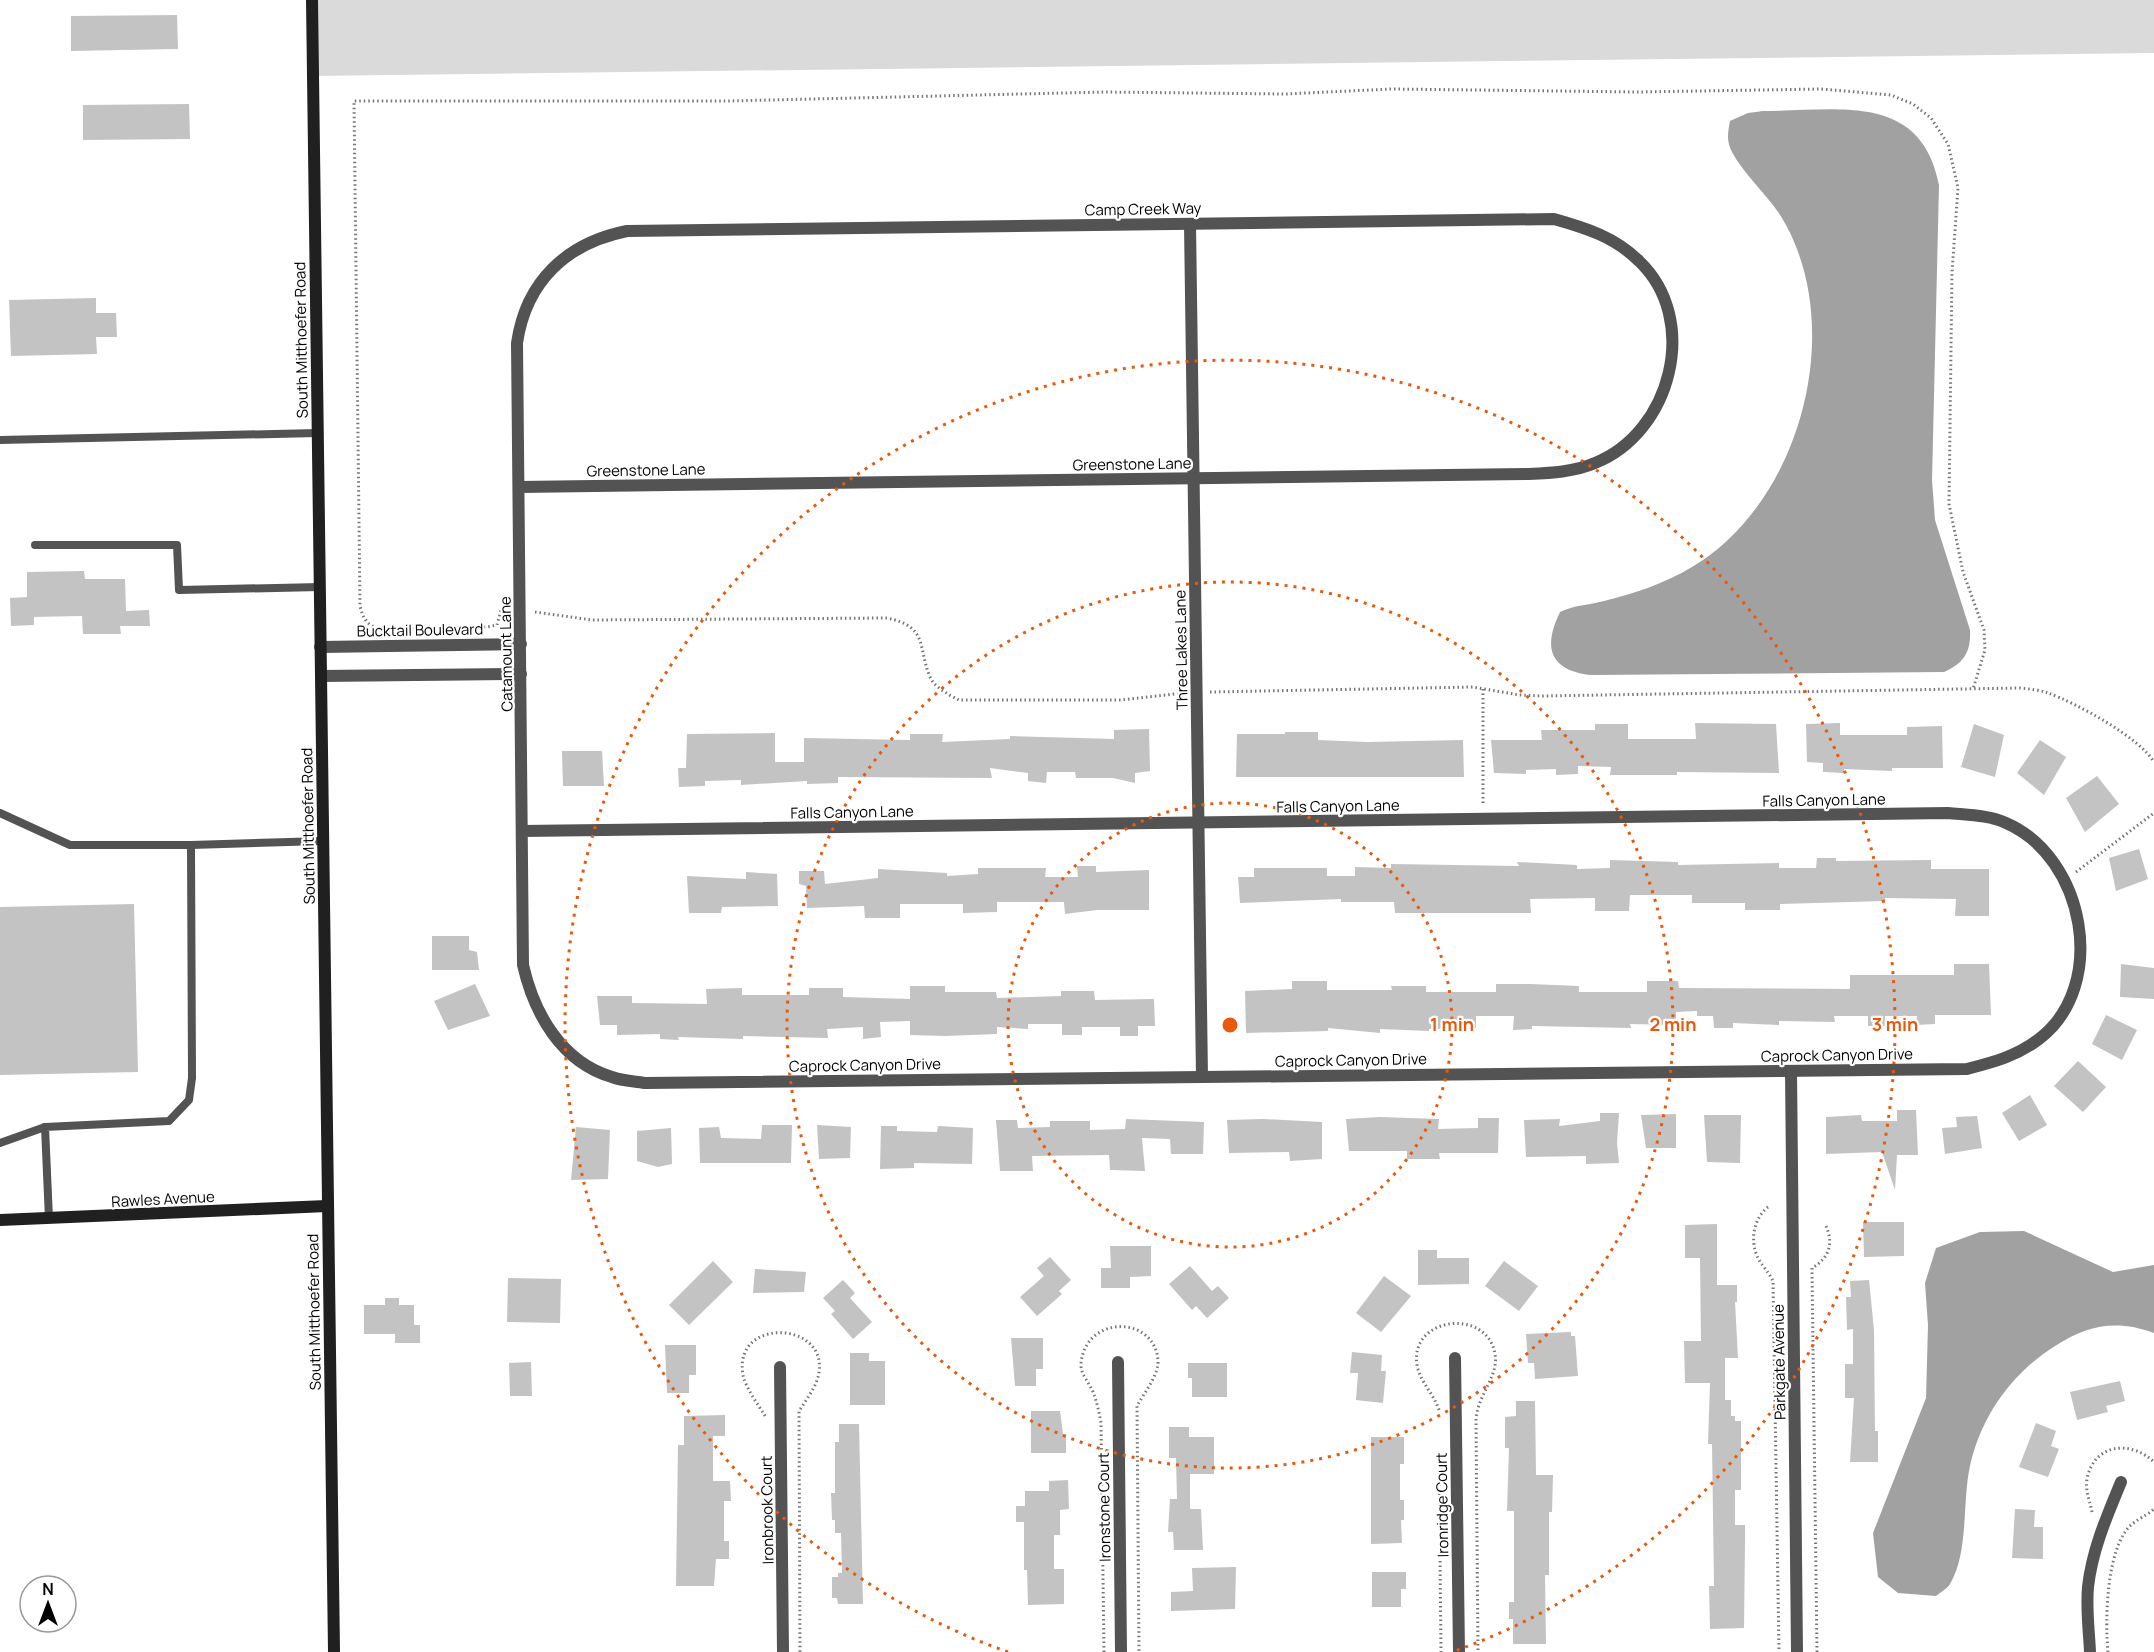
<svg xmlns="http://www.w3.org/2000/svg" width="2154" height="1652" viewBox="0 0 2154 1652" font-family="Manrope,sans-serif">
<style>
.green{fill:#dadada}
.water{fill:#a1a1a1}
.building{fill:#c3c3c3}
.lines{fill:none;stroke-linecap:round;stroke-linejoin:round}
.path{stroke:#757575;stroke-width:3;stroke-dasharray:1.5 3;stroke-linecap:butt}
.lane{stroke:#535353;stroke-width:8}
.street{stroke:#535353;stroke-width:12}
.secondary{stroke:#202020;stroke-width:12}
.ring{fill:none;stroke:#e8590c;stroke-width:3;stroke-dasharray:3 6}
.labels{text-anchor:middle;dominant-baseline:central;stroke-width:4.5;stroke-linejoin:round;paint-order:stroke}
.street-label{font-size:15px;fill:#000;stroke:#fff}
.centre{fill:#e8590c;stroke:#fff;stroke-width:3}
.ring-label{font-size:18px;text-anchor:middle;font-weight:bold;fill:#e8590c;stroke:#fff;stroke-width:4.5;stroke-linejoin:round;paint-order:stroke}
</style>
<rect width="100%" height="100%" fill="#fff"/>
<path class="green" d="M312 0H2154V53L313 76Z"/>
<g class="water">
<path d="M1763 111C1837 111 1921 91 1939 185L1932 480 1935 520 1970 630C1971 652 1964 663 1944 672L1590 675C1549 670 1543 647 1560 612 1574 605 1589 605 1604 601 1635 593 1664 584 1692 567 1800 503 1845 334 1786 225 1772 198 1745 177 1732 152 1726 141 1728 132 1730 121L1748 113Z"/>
<path d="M2024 1231 2113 1272 2154 1265V1333C2117 1319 2087 1325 2055 1346 2012 1373 1981 1416 1970 1466 1962 1502 1969 1552 1950 1584 1948 1588 1941 1592 1936 1596L1898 1593 1878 1577 1873 1533 1926 1398 1928 1325 1925 1283 1936 1248 1980 1232Z"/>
</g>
<g class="building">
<path d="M177 15 178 49 71 51V16Z"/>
<path d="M189 104 190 139 83 140V105Z"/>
<path d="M96 298V313H116L117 337H96L97 354 11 356 9 300Z"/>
<path d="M84 571 85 579H125L126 611 149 610 150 626H120L121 634H83L82 616 34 617V625L11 626 10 598 27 597V572Z"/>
<path d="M1695 723 1776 724 1779 773 1677 772V775H1610L1611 767 1578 766V774L1556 775V769L1526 770V774L1494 773 1491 740H1542L1541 730H1595V724H1628V739H1696Z"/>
<path d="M1840 723V735H1907V727L1942 726 1943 768H1892V771L1844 769V773L1823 772V763L1807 762 1806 724Z"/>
<path d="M1974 724 2004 735 1995 777 1961 767Z"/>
<path d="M1149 729 1150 771 1135 773V783L1113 778H1076L1075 772H1047L1046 783 1028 781V773L990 768 992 778 838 777V783L807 784V781L741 785V780L705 781V786L679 787 678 768H686L687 734 775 733V762H804V738L910 740V734H943L942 742 1010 739V736L1114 739V730Z"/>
<path d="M1285 732H1318V740L1367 742 1463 740 1464 777H1236L1237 734H1285Z"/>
<path d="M2040 740 2066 757 2044 795 2017 773Z"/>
<path d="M562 751H602L604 786H563Z"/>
<path d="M2097 776 2119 804 2085 832 2066 798Z"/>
<path d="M2139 849 2148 879 2116 891 2109 858Z"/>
<path d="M1817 858H1836V861L1931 860V869H1989V916H1955L1956 899 1885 898V901L1780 904V910H1745V903H1692V895H1630L1629 911H1595V898L1530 899 1531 913H1395L1394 902H1341V899L1240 903 1238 877H1254V868H1327V876H1355V867L1391 868V864L1519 866 1517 862 1577 865V869L1610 868V860L1678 862V865L1779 863V868H1816Z"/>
<path d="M1077 866H1096V872L1149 870V910H1097L1065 914 1064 902H997V912L963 913V904H900V918H865L864 906 807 908 806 886 799 884V871H824L825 884 878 878V869L947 873V876L978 874V868H1046L1045 877H1078Z"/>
<path d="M746 872 777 874 778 906 722 907 721 913H689L687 876 746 879Z"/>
<path d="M134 904 138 1072 0 1075V907Z"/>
<path d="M432 936H469V950L477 952 479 970H432Z"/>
<path d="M1954 964H1989L1991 1015H1935V1024L1916 1025 1917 1016H1885V1026H1868V1016H1834L1835 1022 1779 1021V1025L1733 1023V1028H1714L1713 1016H1697V1011L1676 1012V1025L1630 1024 1631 1028 1532 1026V1029L1513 1030 1514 1016H1476V1028L1429 1029V1031L1380 1029V1033L1328 1028V1031L1246 1033 1245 991 1292 989V981H1327V990H1392L1391 986H1426V992H1496V984H1530L1579 986V992H1647V981H1678L1679 988 1850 989V975H1954Z"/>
<path d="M2121 964 2154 968V999L2120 997Z"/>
<path d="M475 984 490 1016 448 1030 434 1001Z"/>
<path d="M910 986H945V992H996L997 998 1061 996V991H1094L1095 1000 1154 999 1155 1026H1138V1036H1120V1027H1082V1035H1062V1024H1028V1029L997 1027V1034L945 1036 910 1035V1021L880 1022 881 1037 863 1039V1027L827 1029 828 1038 743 1036V1039L678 1037 679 1040 660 1039V1034L617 1035V1025H600L597 996H632V1003L707 1004 706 989 742 988V995H809V988H843V997L910 999Z"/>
<path d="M2106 1015 2137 1030 2122 1060 2092 1044Z"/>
<path d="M2078 1061 2106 1087 2083 1112 2054 1086Z"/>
<path d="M2030 1095 2047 1125 2019 1141 2002 1113Z"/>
<path d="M1897 1110H1916L1918 1155H1897L1895 1190 1882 1152 1826 1154V1117L1861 1115 1862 1121H1897Z"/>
<path d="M1600 1113H1619L1617 1143 1619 1163 1586 1164V1156L1526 1157 1524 1120 1560 1119 1559 1126 1600 1121Z"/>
<path d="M1676 1114V1148H1646L1641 1115Z"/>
<path d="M1704 1115H1741L1740 1163 1707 1162Z"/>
<path d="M1977 1116 1982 1148 1945 1154 1942 1128 1957 1127 1956 1117Z"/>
<path d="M1380 1117 1439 1119 1438 1129 1478 1128V1118H1499L1498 1153H1439L1440 1159H1407V1151H1349L1346 1119Z"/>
<path d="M1126 1119 1204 1122 1203 1154H1171L1170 1139 1142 1138 1145 1171 1110 1170 1109 1155 1032 1156 1033 1171H1000L996 1120H1017L1018 1128 1050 1127V1121H1090V1130L1125 1129Z"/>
<path d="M1263 1119 1322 1122V1159L1290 1161 1289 1152 1229 1153 1227 1120Z"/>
<path d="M762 1125H792L791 1163H700L699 1128 719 1127 721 1138 761 1139Z"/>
<path d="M817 1125 851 1127 850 1158 819 1159Z"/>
<path d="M881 1126H897V1131L937 1132 938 1126 973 1128 972 1164 914 1163V1168L880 1169Z"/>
<path d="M576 1127 610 1130 608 1179 571 1180Z"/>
<path d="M671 1128 672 1164 658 1167 637 1161V1131Z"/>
<path d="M1863 1222H1904V1256L1864 1257Z"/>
<path d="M1717 1224V1285H1737V1302H1735L1738 1358H1725V1400H1731V1416H1735V1421H1741V1490H1735V1525H1745V1542L1744 1628 1710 1629 1709 1586H1714L1712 1444H1708L1710 1383H1685L1684 1341H1701L1700 1258H1685V1225Z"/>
<path d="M1110 1246H1151V1276L1130 1277V1288H1101V1268H1111Z"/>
<path d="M1418 1250H1437V1258H1469V1284L1418 1285Z"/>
<path d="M1050 1257 1071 1280 1059 1291 1062 1294 1037 1316 1020 1297 1044 1276 1037 1268Z"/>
<path d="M713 1261 733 1282 689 1325 669 1305Z"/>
<path d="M1504 1261 1538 1286 1519 1311 1485 1286Z"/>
<path d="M1190 1266 1212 1291 1218 1286 1229 1298 1207 1318 1196 1306 1192 1310 1169 1284Z"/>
<path d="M755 1269 806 1272 804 1292 753 1293Z"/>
<path d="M1384 1276 1411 1296 1381 1332 1356 1313Z"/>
<path d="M508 1278 561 1279 560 1323 507 1322Z"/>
<path d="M843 1280 855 1293 850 1298 872 1322 853 1339 831 1314 835 1311 823 1298Z"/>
<path d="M1869 1280 1874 1330 1875 1431H1878V1462H1850L1854 1398H1845V1364H1853V1329L1847 1330 1846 1297H1851L1850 1281Z"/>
<path d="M385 1298H399V1305H414V1325H420V1343H395V1334H364V1305H385Z"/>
<path d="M1571 1332V1336H1575L1578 1376 1535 1379 1534 1363H1528L1526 1334Z"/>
<path d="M1011 1338H1043V1369H1036V1386H1015Z"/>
<path d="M665 1345H696V1375H689V1393H667Z"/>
<path d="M1352 1352 1382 1355 1381 1371H1386L1383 1403 1356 1400 1358 1373H1350Z"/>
<path d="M850 1353H869V1361H885V1405H850Z"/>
<path d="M531 1362 532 1396H510L509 1363Z"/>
<path d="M1188 1363H1227V1397H1192V1378H1188Z"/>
<path d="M2120 1381 2125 1401 2106 1406 2108 1412 2077 1420 2070 1392Z"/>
<path d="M1516 1401H1535L1536 1475H1553L1552 1512H1549V1575H1545L1546 1644H1513V1619H1509V1602H1514V1511H1507L1509 1448H1505V1417L1516 1416Z"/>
<path d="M1031 1411H1060L1063 1434H1066V1453H1031Z"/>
<path d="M725 1415V1436H713V1481H730L731 1501H724V1541H729V1559H716L714 1586H676L678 1445H684V1416Z"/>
<path d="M2036 1423 2056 1431 2051 1446 2059 1449 2048 1477 2019 1467Z"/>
<path d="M839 1424H859L863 1604H838L837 1598H832V1577H838V1573H842L841 1533H835V1520H832L831 1493H835V1442H839Z"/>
<path d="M1169 1427H1189V1437H1214V1474H1190V1509H1201L1203 1550H1174L1173 1532H1168L1170 1499H1177L1176 1458H1169Z"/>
<path d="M1371 1437H1404V1464H1400V1500H1404V1520H1401L1402 1543 1371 1544Z"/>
<path d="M1068 1480 1069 1509 1060 1510V1535H1054V1569H1064V1604L1028 1605 1027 1570H1024V1522H1016V1506H1025V1491H1049V1481Z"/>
<path d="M2015 1509 2035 1510 2034 1527H2043V1559L2012 1558Z"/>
<path d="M1236 1567 1235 1609 1171 1611V1592L1193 1591 1192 1568Z"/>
<path d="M1372 1572H1406V1589H1401V1607H1372Z"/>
</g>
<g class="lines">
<g class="path">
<path d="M505 610H501L497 625 487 627 380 629C367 626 363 618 360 606L354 101H728L1105 92 1285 94 1392 89 1638 92 1821 89 1891 95 1913 104 1931 118 1948 144 1958 188 1952 272 1949 504 1963 572 1984 630 1985 650 1973 689"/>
<path d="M535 612 592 620 887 618C929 627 917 646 930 677 934 687 949 695 959 700H1121L1183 693"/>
<path d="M1483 689V804"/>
<path d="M1210 692 1473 687 1519 695 1542 696 2020 688C2030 689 2040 690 2048 693 2076 703 2139 737 2154 762"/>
<path d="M2076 872 2154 813"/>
<path d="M1768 1207C1754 1218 1750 1239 1757 1256 1761 1265 1769 1272 1773 1281L1779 1652"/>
<path d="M1439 1410C1434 1394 1420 1382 1417 1365 1409 1317 1487 1307 1495 1354 1499 1376 1478 1394 1476 1419L1478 1652"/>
<path d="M765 1416C758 1404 746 1389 743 1375 732 1313 840 1322 816 1383 812 1392 805 1402 799 1411L800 1652"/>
<path d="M1439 1462 1441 1652"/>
<path d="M2092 1512C2090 1501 2085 1491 2087 1479 2094 1443 2131 1440 2154 1462"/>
<path d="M1104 1652 1101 1423C1099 1412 1097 1402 1093 1392 1089 1382 1080 1374 1081 1363 1086 1315 1154 1315 1158 1360 1159 1375 1144 1393 1137 1406L1139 1652"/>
<path d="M1817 1652 1812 1271V1268C1830 1258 1834 1242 1825 1224"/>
<path d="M2108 1652C2105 1621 2106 1548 2131 1525 2138 1519 2147 1515 2154 1509"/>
</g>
<g class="lane">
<path d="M0 440 317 433"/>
<path d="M35 545H177L179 590 320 587"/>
<path d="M0 813 70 845H191L192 1078 189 1100 169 1121 45 1127 49 1219"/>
<path d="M191 845 323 841"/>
<path d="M0 1143 45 1127"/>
</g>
<g class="street">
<path d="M1190 224 1202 1077"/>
<path d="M519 487 1528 474C1550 473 1574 472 1595 463 1671 433 1701 320 1639 261 1615 237 1586 228 1554 219L627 231C567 243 526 281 517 343L523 965C534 1013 561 1062 612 1077 623 1081 634 1081 645 1083L1967 1069C1994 1062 2017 1056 2039 1039 2109 986 2085 857 2006 823 1989 815 1967 815 1948 813L522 831"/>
<path d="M320 647 521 644"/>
<path d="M321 676 521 674"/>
<path d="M1791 1071 1797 1652"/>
<path d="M1455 1358 1459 1652"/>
<path d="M1118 1362 1121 1652"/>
<path d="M780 1367 783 1652"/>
<path d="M2090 1652C2089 1630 2086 1609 2088 1587 2092 1550 2107 1516 2121 1482"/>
</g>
<g class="secondary">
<path d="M312 0 334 1652"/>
<path d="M0 1220 327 1206"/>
</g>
</g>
<g class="ring">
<circle cx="1230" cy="1025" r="222"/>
<circle cx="1230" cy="1025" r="443"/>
<path d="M1008 1652A665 665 0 1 1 1452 1652"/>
</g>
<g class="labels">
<g class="street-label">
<text transform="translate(1143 209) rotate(-1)">Camp Creek Way</text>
<text transform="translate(301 340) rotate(-91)">South Mitthoefer Road</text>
<text transform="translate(1132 464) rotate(-1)">Greenstone Lane</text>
<text transform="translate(646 470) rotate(-1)">Greenstone Lane</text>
<text transform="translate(420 630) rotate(-1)">Bucktail Boulevard</text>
<text transform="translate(1181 650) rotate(-91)">Three Lakes Lane</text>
<text transform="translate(506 654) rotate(-91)">Catamount Lane</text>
<text transform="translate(1824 800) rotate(-1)">Falls Canyon Lane</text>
<text transform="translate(1338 806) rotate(-1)">Falls Canyon Lane</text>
<text transform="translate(852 812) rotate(-1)">Falls Canyon Lane</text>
<text transform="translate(308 826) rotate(-91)">South Mitthoefer Road</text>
<text transform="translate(1837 1055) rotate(-1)">Caprock Canyon Drive</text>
<text transform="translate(1351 1060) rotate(-1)">Caprock Canyon Drive</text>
<text transform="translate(865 1065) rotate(-1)">Caprock Canyon Drive</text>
<text transform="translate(163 1199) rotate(-3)">Rawles Avenue</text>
<text transform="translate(314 1312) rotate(-91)">South Mitthoefer Road</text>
<text transform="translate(1779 1362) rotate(-91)">Parkgate Avenue</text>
<text transform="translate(1442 1505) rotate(-91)">Ironridge Court</text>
<text transform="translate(1104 1507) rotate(-91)">Ironstone Court</text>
<text transform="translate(767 1510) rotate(-91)">Ironbrook Court</text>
</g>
</g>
<circle cx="1230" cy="1025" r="9" class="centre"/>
<g class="ring-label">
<text x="1452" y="1031">1 min</text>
<text x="1673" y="1031">2 min</text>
<text x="1895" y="1031">3 min</text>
</g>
<g transform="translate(48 1604)"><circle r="28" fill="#ffffff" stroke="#999999" stroke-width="1.5"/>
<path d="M0-4.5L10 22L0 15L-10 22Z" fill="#000000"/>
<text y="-9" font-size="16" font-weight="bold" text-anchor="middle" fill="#000000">N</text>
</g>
</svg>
